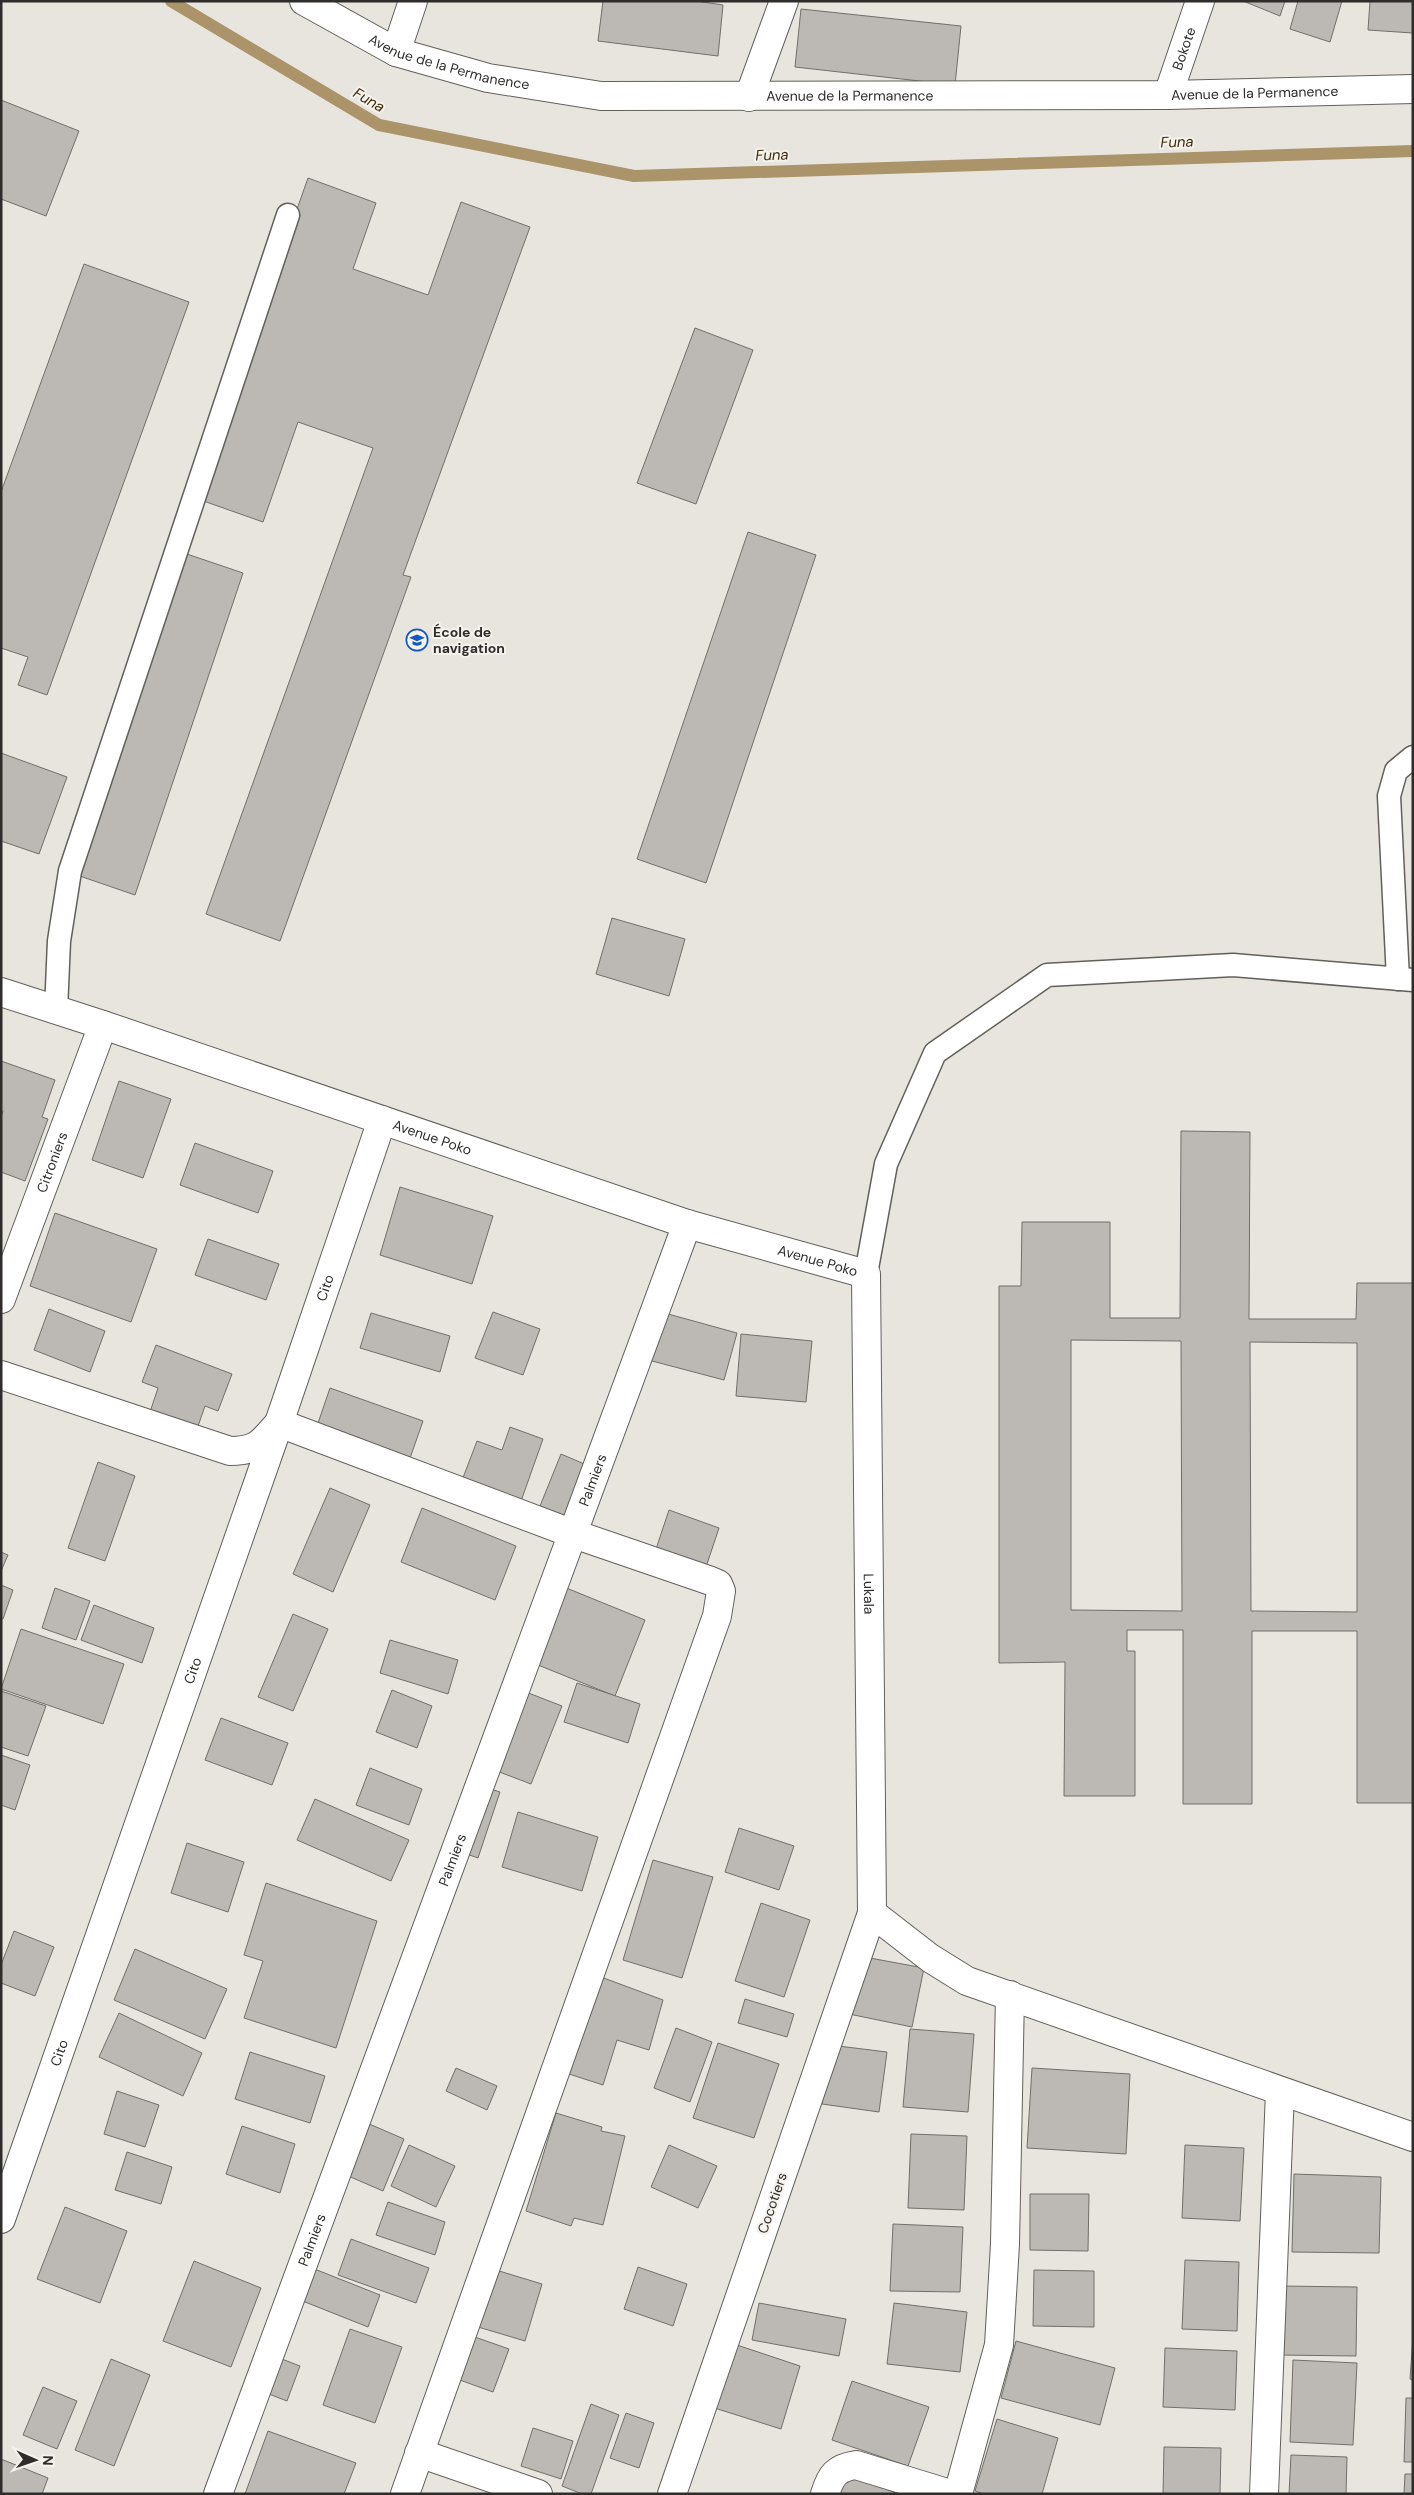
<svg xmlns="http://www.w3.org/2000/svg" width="1414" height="2495" viewBox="0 0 1414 2495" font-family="'DM Sans',sans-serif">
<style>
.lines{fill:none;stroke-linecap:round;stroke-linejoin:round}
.stream{stroke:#ab936a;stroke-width:12}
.building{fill:#bcb9b4;stroke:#726f6b;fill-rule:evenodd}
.service-casing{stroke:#63605b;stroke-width:25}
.minor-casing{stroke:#63605b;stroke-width:30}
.tertiary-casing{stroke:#63605b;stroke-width:30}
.service{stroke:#fff;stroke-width:22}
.minor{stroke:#fff;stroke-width:28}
.tertiary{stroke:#fff;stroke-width:28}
.labels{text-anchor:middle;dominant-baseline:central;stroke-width:4;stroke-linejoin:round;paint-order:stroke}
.street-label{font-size:14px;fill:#2e2d2b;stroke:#f5f2ed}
.poi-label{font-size:14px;font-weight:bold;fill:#2e2d2b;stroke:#f5f2ed;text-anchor:start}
.water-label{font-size:15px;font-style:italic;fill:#3d2b08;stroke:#f5f2ed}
</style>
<rect width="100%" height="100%" fill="#e8e5df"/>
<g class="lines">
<path class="stream" d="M171 1 379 125 634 176 1413 151"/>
</g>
<g class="building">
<path d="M603 1H696L723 5 718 56 598 41Z"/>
<path d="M1243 1H1285L1280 16Z"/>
<path d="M1298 1H1342L1330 42 1290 29Z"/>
<path d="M1370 1H1413V33L1368 30Z"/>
<path d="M801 9 961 26 955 85 795 67Z"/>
<path d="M1 100 79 131 46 216 1 199Z"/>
<path d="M308 178 376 203 353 269 428 295 461 202 530 227 403 575 411 577 280 941 206 914 373 448 298 422 263 522 195 498Z"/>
<path d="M84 264 189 302 47 695 18 685 28 657 1 648V492Z"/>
<path d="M695 328 753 350 696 504 637 483Z"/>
<path d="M748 532 816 555 706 883 637 859Z"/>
<path d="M178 551 243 573 135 895 71 873Z"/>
<path d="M1 753 67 777 39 854 1 841Z"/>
<path d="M612 918 685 939 669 996 596 974Z"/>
<path d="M1 1061 55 1080 42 1117 48 1119 25 1181 1 1172V1117L3 1111 1 1110Z"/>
<path d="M119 1081 171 1099 143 1178 92 1160Z"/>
<path d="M1181 1131 1250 1132 1249 1319H1356L1357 1283H1413V1803H1357V1631H1252V1804H1183V1630H1127V1651H1135V1796H1064L1065 1662 999 1663V1286H1021L1022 1222H1110V1318H1180ZM1071 1340 1181 1341 1182 1611 1071 1610ZM1250 1342 1357 1343V1612L1251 1611Z"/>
<path d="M195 1143 273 1171 258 1213 180 1185Z"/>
<path d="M400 1187 493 1216 472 1284 380 1255Z"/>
<path d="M55 1213 157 1249 131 1322 30 1286Z"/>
<path d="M208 1239 279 1264 266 1300 195 1275Z"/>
<path d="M49 1309 105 1331 90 1372 34 1350Z"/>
<path d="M650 1309 737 1333 724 1380 637 1357Z"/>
<path d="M493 1312 540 1329 523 1375 475 1358Z"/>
<path d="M371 1313 450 1336 440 1372 360 1348Z"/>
<path d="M741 1334 812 1341 806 1402 736 1396Z"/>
<path d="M156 1345 232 1374 218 1411 205 1406 197 1429 150 1412 158 1388 142 1382Z"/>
<path d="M330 1388 423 1421 409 1461 316 1429Z"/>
<path d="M510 1427 543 1439 520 1504 461 1483 477 1441 502 1450Z"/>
<path d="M561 1454 589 1466 566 1523 538 1511Z"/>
<path d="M98 1462 135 1476 105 1561 68 1548Z"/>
<path d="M330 1488 370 1505 333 1592 293 1574Z"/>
<path d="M422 1508 516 1546 495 1600 401 1562Z"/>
<path d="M669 1510 719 1528 705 1570 655 1552Z"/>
<path d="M1 1552 8 1555 1 1571Z"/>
<path d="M1 1585 13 1590 3 1619H1Z"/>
<path d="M559 1585 645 1620 615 1696 528 1661Z"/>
<path d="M55 1588 90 1601 76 1640 42 1628Z"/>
<path d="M94 1605 154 1628 142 1663 81 1640Z"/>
<path d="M293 1614 328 1629 293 1711 258 1697Z"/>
<path d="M21 1629 124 1664 103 1724 1 1689Z"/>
<path d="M390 1640 458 1660 448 1694 380 1673Z"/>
<path d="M577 1683 640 1704 628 1743 564 1722Z"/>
<path d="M513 1687 562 1706 531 1784 481 1765Z"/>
<path d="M392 1690 432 1706 417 1748 376 1732Z"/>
<path d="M1 1691 46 1706 28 1756 1 1747Z"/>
<path d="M221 1718 288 1743 272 1785 205 1760Z"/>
<path d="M1 1755 30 1765 15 1810 1 1805Z"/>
<path d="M370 1768 422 1789 409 1825 356 1805Z"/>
<path d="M466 1781 500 1792 478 1858 444 1846Z"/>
<path d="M315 1799 409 1840 391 1881 297 1840Z"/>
<path d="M518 1812 598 1837 582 1891 502 1867Z"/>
<path d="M739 1828 794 1846 779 1890 725 1872Z"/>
<path d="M187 1843 244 1862 228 1912 171 1893Z"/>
<path d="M653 1860 713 1877 682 1978 623 1960Z"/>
<path d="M266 1883 377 1921 336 2048 244 2018 263 1961 244 1955Z"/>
<path d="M761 1903 810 1920 784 1997 735 1981Z"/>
<path d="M14 1931 54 1947 35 1996 1 1983V1965Z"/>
<path d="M135 1949 227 1989 205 2039 114 2000Z"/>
<path d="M859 1956 924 1968 912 2027 849 2014Z"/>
<path d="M601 1977 663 2000 649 2050 617 2040 603 2085 569 2074Z"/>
<path d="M745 1999 794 2014 787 2037 738 2023Z"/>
<path d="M119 2013 202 2053 183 2096 99 2057Z"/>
<path d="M676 2028 712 2042 690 2102 654 2088Z"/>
<path d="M910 2029 974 2034 968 2112 903 2107Z"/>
<path d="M718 2043 779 2064 754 2138 693 2118Z"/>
<path d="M830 2045 887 2052 879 2112 822 2104Z"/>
<path d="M250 2052 325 2076 310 2123 235 2099Z"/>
<path d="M456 2068 497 2086 487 2110 446 2091Z"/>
<path d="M1032 2068 1130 2074 1126 2154 1027 2148Z"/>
<path d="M117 2091 159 2105 145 2147 104 2134Z"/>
<path d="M556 2113 602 2127 601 2131 625 2136 603 2225 574 2218 571 2226 526 2211Z"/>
<path d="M360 2120 404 2139 383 2191 339 2172Z"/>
<path d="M242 2126 295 2144 280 2193 226 2174Z"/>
<path d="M911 2134 967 2136 964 2210 908 2208Z"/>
<path d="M409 2145 455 2166 436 2207 391 2186Z"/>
<path d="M669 2145 717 2166 698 2208 651 2187Z"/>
<path d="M1185 2145 1244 2148 1240 2221 1182 2218Z"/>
<path d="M127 2152 172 2167 161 2204 115 2190Z"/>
<path d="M1294 2174 1381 2177 1379 2253 1292 2252Z"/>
<path d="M1030 2194H1089L1088 2251 1030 2250Z"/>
<path d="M388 2202 445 2222 435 2255 376 2235Z"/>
<path d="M65 2207 127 2231 100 2303 37 2279Z"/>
<path d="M893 2224 963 2227 960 2292 890 2291Z"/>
<path d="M351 2239 429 2268 416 2303 338 2275Z"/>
<path d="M1185 2260 1239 2262 1237 2331 1182 2329Z"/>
<path d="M194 2261 261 2288 231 2367 163 2341Z"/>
<path d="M302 2264 380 2295 368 2327 290 2296Z"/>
<path d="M486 2267 542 2284 525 2341 468 2324Z"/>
<path d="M638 2267 687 2284 673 2326 624 2309Z"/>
<path d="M1034 2270 1094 2271V2327L1033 2326Z"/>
<path d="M1280 2286 1357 2287 1356 2356 1279 2355Z"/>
<path d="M759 2303 846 2319 839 2356 752 2340Z"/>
<path d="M894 2303 967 2312 960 2372 887 2364Z"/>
<path d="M350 2329 402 2347 375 2423 323 2405Z"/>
<path d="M472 2336 509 2349 493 2392 457 2379Z"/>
<path d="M1413 2337V2380L1410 2379Z"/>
<path d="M725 2341 800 2366 781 2429 705 2405Z"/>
<path d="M1016 2341 1115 2368 1100 2425 1001 2398Z"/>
<path d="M1165 2348 1237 2351 1235 2410 1163 2407Z"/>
<path d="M274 2356 300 2366 287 2401 261 2391Z"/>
<path d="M111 2359 150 2375 114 2466 75 2450Z"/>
<path d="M1293 2360 1357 2363 1353 2445 1290 2442Z"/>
<path d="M852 2381 929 2407 908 2466 832 2440Z"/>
<path d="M43 2387 77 2401 57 2449 23 2435Z"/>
<path d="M1406 2398H1413V2462H1404Z"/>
<path d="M591 2404 619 2415 591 2494H582L562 2486Z"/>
<path d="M626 2413 654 2423 639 2468 610 2458Z"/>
<path d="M997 2419 1058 2438 1042 2494H984L975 2491Z"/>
<path d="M533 2428 573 2441 561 2479 521 2466Z"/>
<path d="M268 2431 356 2463 344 2494H245Z"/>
<path d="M1164 2447 1221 2448 1220 2494H1163Z"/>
<path d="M1291 2455 1347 2457 1346 2494H1289Z"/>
<path d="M1 2459 48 2478 42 2494H1Z"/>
<path d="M848 2473 898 2494H840Z"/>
<path d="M1405 2474H1413V2494H1404Z"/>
</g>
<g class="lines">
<g class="service-casing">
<g id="service">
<path d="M1398 979 1389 796 1396 771 1413 757"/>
<path d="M56 1010 59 941 70 871 288 215"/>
<path d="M866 1274 886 1164 935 1053 1047 975 1233 965 1413 980"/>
</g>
</g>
<g class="minor-casing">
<g id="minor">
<path d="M396 52 413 1"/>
<path id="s1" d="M1168 95 1200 1"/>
<path d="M749 97 784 1"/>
<path id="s2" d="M1 992 103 1025 687 1224 866 1274 872 1913 672 2494"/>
<path id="s3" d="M1 1299 103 1025"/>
<path d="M1 1375 230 1451C258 1451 262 1442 279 1423L571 1533 711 1581 718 1584 721 1591 717 1616 405 2494"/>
<path d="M872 1913 930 1958 967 1981 1413 2137"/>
<path id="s4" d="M1 2219 279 1423 382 1120"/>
<path d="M419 2453 538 2494"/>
<path id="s5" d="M218 2494 687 1224"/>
<path d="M825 2494C831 2475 836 2468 856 2465L950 2494"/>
<path d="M958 2494 999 2345 1005 2244 1010 1995"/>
<path d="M1264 2494 1280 2091"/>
</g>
</g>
<g class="tertiary-casing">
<g id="tertiary">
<path id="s6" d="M304 1 396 52 488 78 601 96 1168 95 1413 89"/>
</g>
</g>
<use href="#service" class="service"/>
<use href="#minor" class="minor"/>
<use href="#tertiary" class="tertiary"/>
</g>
<defs>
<g id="school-ring" transform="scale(1.125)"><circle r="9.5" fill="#f5f2ed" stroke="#1557c2" stroke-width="1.5"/><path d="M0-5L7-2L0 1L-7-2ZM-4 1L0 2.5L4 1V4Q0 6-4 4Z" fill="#1557c2"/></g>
</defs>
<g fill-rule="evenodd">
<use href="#school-ring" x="417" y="640"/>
</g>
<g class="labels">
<g class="street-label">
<text stroke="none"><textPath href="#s1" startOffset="49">Bokote</textPath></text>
<text stroke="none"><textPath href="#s6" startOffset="159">Avenue de la Permanence</textPath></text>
<text stroke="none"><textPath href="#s6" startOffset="969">Avenue de la Permanence</textPath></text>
<text stroke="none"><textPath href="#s6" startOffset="564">Avenue de la Permanence</textPath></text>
<text stroke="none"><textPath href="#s2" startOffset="455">Avenue Poko</textPath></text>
<text stroke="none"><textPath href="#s3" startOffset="146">Citroniers</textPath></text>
<text stroke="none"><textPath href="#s2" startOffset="860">Avenue Poko</textPath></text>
<text stroke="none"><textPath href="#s4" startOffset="986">Cito</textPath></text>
<text stroke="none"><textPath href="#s5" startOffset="1081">Palmiers</textPath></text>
<text stroke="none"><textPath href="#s2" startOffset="1230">Lukala</textPath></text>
<text stroke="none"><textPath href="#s4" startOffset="581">Cito</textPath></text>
<text stroke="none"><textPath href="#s5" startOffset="676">Palmiers</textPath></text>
<text stroke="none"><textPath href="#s4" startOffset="176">Cito</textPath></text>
<text transform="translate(772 2203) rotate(-71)">Cocotiers</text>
<text stroke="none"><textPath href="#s5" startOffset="271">Palmiers</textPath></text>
</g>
<g class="poi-label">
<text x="433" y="632">École de<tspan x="433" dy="16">navigation</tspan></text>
</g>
<g class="water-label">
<text transform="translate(369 100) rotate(30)">Funa</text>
<text transform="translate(1177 142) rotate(-2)">Funa</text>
<text transform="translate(772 155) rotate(-2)">Funa</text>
</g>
</g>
<rect width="1414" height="2495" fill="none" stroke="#2e2d2b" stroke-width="5"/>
<g transform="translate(35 2460) rotate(92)" stroke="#f5f2ed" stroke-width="4" paint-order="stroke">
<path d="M0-4L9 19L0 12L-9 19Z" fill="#2e2d2b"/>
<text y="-8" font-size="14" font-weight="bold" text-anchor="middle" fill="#2e2d2b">N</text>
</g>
</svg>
